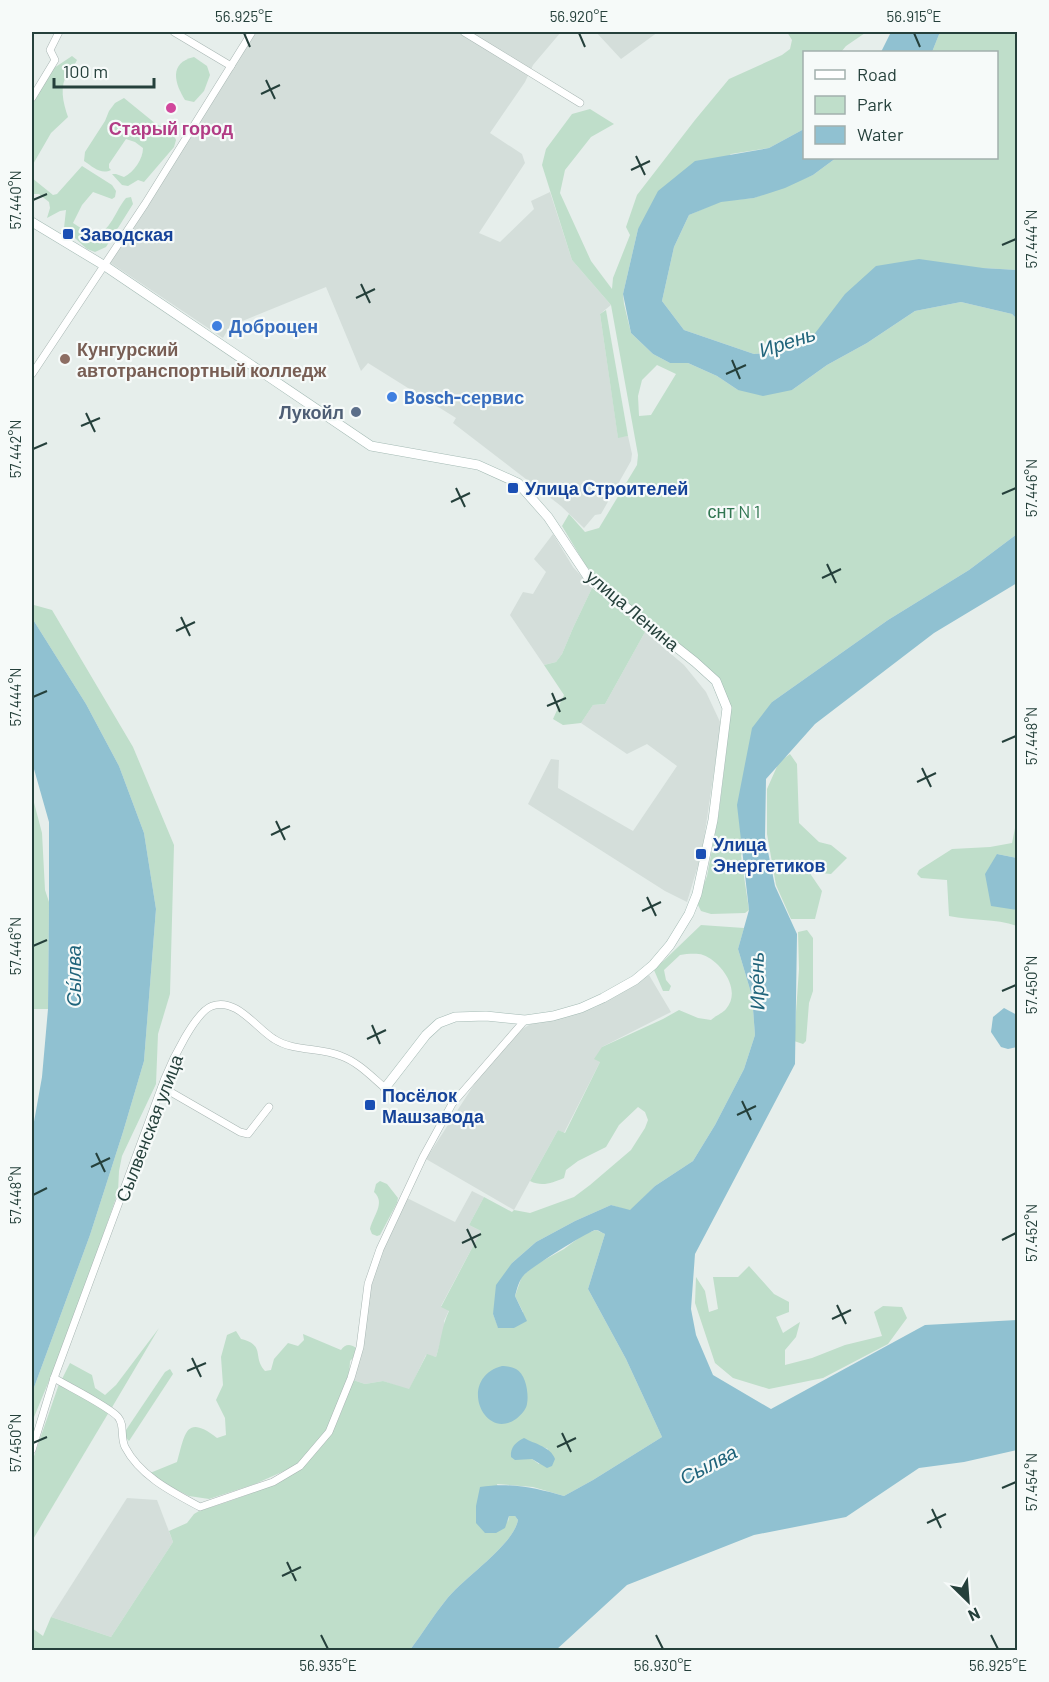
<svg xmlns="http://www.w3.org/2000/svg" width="1049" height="1682" viewBox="0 0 1049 1682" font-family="Barlow,sans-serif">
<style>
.built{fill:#d4deda}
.green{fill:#bfdeca;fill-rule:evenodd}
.water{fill:#90c1d1}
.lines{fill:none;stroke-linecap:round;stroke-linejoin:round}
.street-casing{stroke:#a8b6b3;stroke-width:8}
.secondary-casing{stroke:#a4bab4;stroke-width:10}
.street{stroke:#fff;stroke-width:7}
.secondary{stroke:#fff;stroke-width:9}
.ticks{fill:none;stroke:#25403b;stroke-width:2}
.hotel-dot{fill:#d1479c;stroke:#f6faf9;stroke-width:2}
.transit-dot{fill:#1a4fb4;stroke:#f6faf9;stroke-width:2}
.shop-dot{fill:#3f7fe0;stroke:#f6faf9;stroke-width:2}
.education-dot{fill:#8d6e63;stroke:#f6faf9;stroke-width:2}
.service-dot{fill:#5c6f8a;stroke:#f6faf9;stroke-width:2}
.labels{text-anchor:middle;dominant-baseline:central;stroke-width:4.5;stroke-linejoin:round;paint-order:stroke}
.hotel-label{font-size:18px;font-weight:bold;fill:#b23c85;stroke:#f6faf9}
.transit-label{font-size:18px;font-weight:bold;fill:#164399;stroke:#f6faf9;text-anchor:start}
.shop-label{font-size:18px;font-weight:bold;fill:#366cbe;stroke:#f6faf9;text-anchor:start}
.education-label{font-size:18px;font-weight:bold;fill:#785e54;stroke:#f6faf9;text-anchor:start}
.service-label{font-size:18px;font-weight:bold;fill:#4e5e75;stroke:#f6faf9;text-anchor:end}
.park-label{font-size:18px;fill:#307651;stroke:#f6faf9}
.street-label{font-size:18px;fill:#25403b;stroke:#f6faf9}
.water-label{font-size:20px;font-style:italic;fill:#20647b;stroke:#f6faf9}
.neatline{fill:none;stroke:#25403b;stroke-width:2}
.ticks-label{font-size:15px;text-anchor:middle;fill:#25403b}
</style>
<rect width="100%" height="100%" fill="#e6eeeb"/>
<g class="built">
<path d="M255 32H561L533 65 525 82 490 133 522 154 525 163 479 233 500 242 534 209 531 201 550 192 572 260 611 305 600 314 618 437 628 436 632 454 631 461 601 514 595 515 584 528 561 506 453 423 456 418 368 363 361 371 326 287 230 326 223 338 109 262Z"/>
<path d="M596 32H658L621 59Z"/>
<path d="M553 534 573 567 592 588 573 628 562 654 556 662 544 665 510 615 523 592 533 594 546 572 534 559Z"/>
<path d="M645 632 684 665 706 692 721 724 702 852 687 902 665 891 528 804 551 759 559 760 558 788 633 831 677 766 647 744 627 754 581 723 593 705 605 704Z"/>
<path d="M649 975 671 1012 602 1047 600 1062 564 1133 558 1130 514 1210 426 1159 477 1080 522 1029 531 1024 576 1014 596 1007Z"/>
<path d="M472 1191 484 1197 469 1225 481 1231 441 1306 449 1310 444 1321 445 1326 436 1357 426 1355 409 1390 383 1381 365 1384 353 1380 370 1283 386 1242 407 1198 455 1222Z"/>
<path d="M127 1498 157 1500 173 1542 111 1637 51 1617Z"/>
</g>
<g class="green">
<path d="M787 32H876L865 33 846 46 841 52H804V129L769 148 731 154 638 229 623 294 624 304 631 333 653 354 670 363H688L717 376 738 390H792L827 365 867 343 915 311 961 302 1012 314 1017 319V534L969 570 888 620 772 702 741 856 749 910 745 913 711 914 701 911 697 903 707 876 719 812 727 745 720 681 603 583 586 566 562 526 569 514 585 532 599 528 637 465 638 455 611 305 572 260 542 165 546 149 572 114 590 109 614 124 591 137 565 170 560 193 591 261 612 289 613 278 630 235 626 227 637 195 695 120 729 79 782 55 790 49 792 40ZM657 365 676 374 651 415 639 416 638 396 642 380Z"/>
<path d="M940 32H1017V270L983 268 821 327 806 345 782 352 754 354 684 330 662 301 674 247 689 215 721 201 754 198 813 175 836 158H996V52H932Z"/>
<path d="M72 56 77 60C75 65 71 68 68 72 59 87 63 102 68 117L51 133 32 166V103L54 68Z"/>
<path d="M194 57 207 66 210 75 204 91 194 102 185 100C175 84 168 63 194 57Z"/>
<path d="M124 98 156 124 172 131 176 140 174 147 144 182 138 180 128 186 122 185 112 174H116L124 177C134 172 143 159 143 148L135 142 126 139 109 164V168L111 170C101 175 93 167 84 161L85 152 105 121 109 111 115 103Z"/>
<path d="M82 166 112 185 116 191 115 197 112 199 93 192 82 205 73 223 93 236C111 232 115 211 126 198L131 197 133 204 106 247 95 252 87 249 64 228 66 210 60 211 47 218 50 208 49 202 39 194H32V178L53 195 57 194Z"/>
<path d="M606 310 628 436 618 438 600 314Z"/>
<path d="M592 588 621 609 645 632 605 704 593 705 581 723 563 725 553 719 564 695 544 665 556 662 562 654 573 628Z"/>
<path d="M32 602 34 605 52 610 133 747 174 845 170 994 158 1034 156 1084 122 1156 119 1171 118 1192 70 1330 32 1422V1393L90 1235 123 1132 144 1061 156 909 144 833 119 766 86 704 32 618Z"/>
<path d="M790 754 797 764 799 823 819 842 831 845 847 858 831 874 809 872 822 891 815 919H791L776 885 767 834V789L779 762Z"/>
<path d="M32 795 42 833 45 890 49 902 48 1009H32Z"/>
<path d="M1015 828H1017V858L997 854 1015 910H1017V926C995 918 972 921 949 916L947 880 921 878 917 874 919 870 952 849 990 847 1012 843Z"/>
<path d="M701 925 744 928 738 949 752 996 755 1035 744 1069 715 1125 693 1161 655 1186 630 1211 611 1205 575 1221 536 1242 512 1263 493 1314 498 1327 514 1328 523 1312 515 1296 522 1276 537 1264 564 1249 584 1234 596 1230 605 1234 588 1289 626 1359 662 1437 593 1480 564 1496 533 1487 497 1484 508 1522 509 1516H515L518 1520C513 1546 463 1578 446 1600 433 1616 422 1634 410 1650H32V1628L43 1636 51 1617 111 1637 173 1542 169 1531 187 1523 194 1514 199 1511C251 1494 306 1479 334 1428 342 1413 347 1396 353 1380L365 1384 383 1381 409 1389 427 1354 436 1357C441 1342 442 1325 449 1311L441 1307 481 1231 469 1225 484 1197 512 1212 514 1210 530 1213 574 1197 590 1185 631 1150 645 1128 648 1120 645 1112 638 1107 619 1125 606 1147 578 1161 566 1170 564 1178C552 1183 542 1187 530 1181L558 1130 565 1133 600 1062 594 1059 602 1047 663 1019 679 1010 698 1018 711 1020C715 1016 723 1013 726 1009 742 991 722 962 703 955 697 953 687 954 680 955L664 970 666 980 671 986 669 991H663L654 970ZM537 1445 548 1449 539 1464 532 1459Z"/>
<path d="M807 930 813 938V991L809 1003 806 1041 803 1044 794 1041 799 969 798 932Z"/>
<path d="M380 1181 387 1184 398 1198 397 1203 380 1235 377 1236 372 1234 370 1229C373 1216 386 1203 374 1192L376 1184Z"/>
<path d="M749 1266 774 1294 789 1302V1312L776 1317 783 1333 800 1322 796 1337 785 1350V1365L812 1358 845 1345 882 1336 874 1312 883 1306 902 1307 907 1318 888 1344 823 1378 769 1389 733 1378 715 1363 695 1303 696 1277 705 1291 709 1312 718 1309 713 1277H738Z"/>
<path d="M159 1328 111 1409 62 1379 70 1363 92 1375 95 1388 105 1395 116 1385Z"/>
<path d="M236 1331 241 1339C266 1345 252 1357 265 1371L271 1370 274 1359 288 1343 298 1346 304 1340 303 1334 341 1350C345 1345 349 1343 356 1348L354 1357 350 1361 349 1378 327 1429 306 1456 293 1467 255 1484 209 1499 189 1496 169 1486 150 1473 177 1462C185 1435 185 1413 217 1438L226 1435 225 1418 216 1400 223 1385 221 1357 227 1335Z"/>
<path d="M170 1369 173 1374 129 1441 125 1437 126 1430 165 1372Z"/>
<path d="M59 1384 109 1412 32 1541V1462Z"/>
</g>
<g class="water">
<path d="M891 32H940L932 52H881Z"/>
<path d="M804 129V158H836L813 175 785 188 754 198 721 202 689 215 674 247 662 301 684 330 754 354 782 352 806 345 845 294 876 266 919 259 983 268 1017 270V319L1012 314 961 302 915 311 867 343 827 365 792 390 763 396 738 390 717 376 688 363H670L653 354 631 333 623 294 638 229 658 191 695 161 769 148Z"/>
<path d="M1017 534V583L934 633 815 724 766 779 765 837 775 886 797 934 795 1064 695 1254 691 1309 696 1335 713 1375 771 1409 925 1325 1017 1320V1450L964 1462 919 1468 846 1517 754 1535 627 1585 556 1650H410C422 1634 433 1616 446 1600 463 1578 513 1546 518 1520L515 1516H509L505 1528 496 1533H485L476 1523V1506L480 1487C510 1482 536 1488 564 1496L593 1480 662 1437 626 1359 588 1289 605 1234C602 1233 599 1230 596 1230 590 1230 530 1268 524 1275 519 1280 517 1289 515 1296L527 1321 514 1328H498L493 1314 496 1285 512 1263 536 1242 575 1221 611 1205 630 1210 655 1186 693 1161 715 1125 744 1069 755 1035 752 996 738 949 749 910 737 805 752 728 772 702 888 620 969 570Z"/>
<path d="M32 618 86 704 119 766 144 833 156 909 144 1061 123 1132 90 1235 32 1393V1133L42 1077 48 1009 49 902V822L32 762Z"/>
<path d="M997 854 1017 858V910L991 906 985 874Z"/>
<path d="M1004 1008 1017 1015V1047L1008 1049 1001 1047 991 1032 993 1017Z"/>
<path d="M502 1366C506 1366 512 1367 516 1369 526 1374 529 1394 527 1404 526 1410 521 1415 516 1419 483 1442 457 1378 502 1366Z"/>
<path d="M524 1438C535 1444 551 1447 555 1459L552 1466 547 1468 532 1459 515 1460 511 1457C510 1447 516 1442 524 1438Z"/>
</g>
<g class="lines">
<g class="street-casing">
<g id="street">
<path d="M174 32 231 66"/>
<path d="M464 32 580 103"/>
<path d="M32 98 55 60 50 50 59 32"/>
<path d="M32 374 145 204 252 32"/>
<path d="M162 1087 240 1132 248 1134 269 1107"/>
<path d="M54 1378C69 1387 108 1406 118 1417 125 1425 120 1437 125 1447 140 1476 172 1492 200 1507L273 1482 300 1466 329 1432 351 1378 360 1347 368 1284 380 1249 423 1157 452 1104 525 1020"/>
<path d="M32 1450 54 1378 165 1078C172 1061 195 1012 212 1006 236 997 256 1028 274 1039 294 1052 320 1047 341 1056 358 1062 372 1077 385 1088"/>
</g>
</g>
<g class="secondary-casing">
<path id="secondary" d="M32 222 105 266 371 446 478 465 518 483 548 517 588 577 695 662 716 681 727 708 713 820 697 894 689 914 670 945 653 965 635 980 603 998 581 1008 553 1016 525 1020 486 1016 455 1017 439 1023 426 1035 385 1088"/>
</g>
<use href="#street" class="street"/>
<use href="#secondary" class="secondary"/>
</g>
<path class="ticks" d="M244 33 250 47M579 33 585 47M914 33 920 47M266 80 275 99M261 94 280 85M636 156 645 175M631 170 650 161M33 200 47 194M1002 245 1016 239M361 284 370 303M356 298 375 289M732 360 740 379M726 374 746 365M86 413 95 432M81 426 100 418M33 449 47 443M456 488 465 507M1002 494 1016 488M451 502 470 493M827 564 836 583M822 578 841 569M181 617 190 636M176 631 195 622M552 693 560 712M33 697 47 691M547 706 566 698M1002 742 1016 736M922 768 931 787M917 782 936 773M276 821 285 840M271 835 290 826M647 897 656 916M642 911 661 902M33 946 47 940M1002 991 1016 985M372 1025 380 1044M367 1039 386 1030M742 1101 751 1120M737 1115 756 1106M96 1153 105 1172M91 1167 110 1158M33 1195 47 1188M467 1229 476 1248M1002 1240 1016 1233M462 1243 481 1234M837 1305 846 1324M832 1319 851 1310M192 1358 201 1377M187 1371 206 1363M562 1433 571 1452M33 1443 47 1437M557 1447 576 1438M1002 1488 1016 1482M932 1509 941 1528M927 1523 946 1514M287 1562 296 1581M282 1576 301 1567M321 1635 328 1649M656 1635 663 1649M991 1635 998 1649"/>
<circle class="hotel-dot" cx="171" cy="108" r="6"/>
<g class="transit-dot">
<rect x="62" y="228" width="12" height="12" rx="3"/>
<rect x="507" y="482" width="12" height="12" rx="3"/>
<rect x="695" y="848" width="12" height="12" rx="3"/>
<rect x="364" y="1099" width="12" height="12" rx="3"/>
</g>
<g class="shop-dot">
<circle cx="217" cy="326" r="6"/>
<circle cx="392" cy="397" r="6"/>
</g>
<circle class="education-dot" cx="65" cy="359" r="6"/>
<circle class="service-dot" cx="356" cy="412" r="6"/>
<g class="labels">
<g class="hotel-label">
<text x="171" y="128">Старый город</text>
</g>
<g class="transit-label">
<text x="80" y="234">Заводская</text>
<text x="525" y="488">Улица Строителей</text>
<text x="713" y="844">Улица<tspan x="713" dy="21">Энергетиков</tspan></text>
<text x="382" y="1095">Посёлок<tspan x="382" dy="21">Машзавода</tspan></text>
</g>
<g class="shop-label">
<text x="229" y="326">Доброцен</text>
<text x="404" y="397">Bosch-сервис</text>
</g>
<g class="education-label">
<text x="77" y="349">Кунгурский<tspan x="77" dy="21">автотранспортный колледж</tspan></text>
</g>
<g class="service-label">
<text x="344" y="412">Лукойл</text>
</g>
<g class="park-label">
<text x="734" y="511">снт N 1</text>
</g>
<g class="street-label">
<text transform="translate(633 610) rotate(40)">улица Ленина</text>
<text transform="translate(149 1128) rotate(-69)">Сылвенская улица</text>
</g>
<g class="water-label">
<text transform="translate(787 341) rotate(-18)">Ирень</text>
<text transform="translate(73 976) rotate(-90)">Сы́лва</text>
<text transform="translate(756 981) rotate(-91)">Ире́нь</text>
<text transform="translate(708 1464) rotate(-28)">Сылва</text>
</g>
</g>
<rect width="1049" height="1682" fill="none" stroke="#f6faf9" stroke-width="66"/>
<rect x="803" y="51" width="195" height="108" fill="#f6faf9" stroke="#a2b0ad" stroke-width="1.5"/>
<rect x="815" y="70" width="30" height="9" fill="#ffffff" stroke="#a2b0ad" stroke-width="1.5"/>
<text x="857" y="81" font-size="18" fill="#25403b">Road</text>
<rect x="815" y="96" width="30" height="18" fill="#bfdeca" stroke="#a2b0ad" stroke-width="1.5"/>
<text x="857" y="111" font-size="18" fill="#25403b">Park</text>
<rect x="815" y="126" width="30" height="18" fill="#90c1d1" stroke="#a2b0ad" stroke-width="1.5"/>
<text x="857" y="141" font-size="18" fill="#25403b">Water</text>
<g transform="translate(968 1601) rotate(155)" stroke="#f6faf9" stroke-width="4.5" paint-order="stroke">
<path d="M0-4.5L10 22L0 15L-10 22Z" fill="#25403b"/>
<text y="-9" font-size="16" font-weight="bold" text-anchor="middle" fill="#25403b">N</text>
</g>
<path d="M54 78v9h100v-9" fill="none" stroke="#25403b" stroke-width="3"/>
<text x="63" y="78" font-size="18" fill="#25403b" stroke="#f6faf9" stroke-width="4.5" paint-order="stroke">100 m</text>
<rect x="33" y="33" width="983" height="1616" class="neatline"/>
<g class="ticks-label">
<text x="244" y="22">56.925°E</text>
<text x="579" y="22">56.920°E</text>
<text x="914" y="22">56.915°E</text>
<text transform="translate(16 200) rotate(-90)" y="5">57.440°N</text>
<text transform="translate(1032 239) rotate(-90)" y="5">57.444°N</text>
<text transform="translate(16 449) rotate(-90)" y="5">57.442°N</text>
<text transform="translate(1032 488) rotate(-90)" y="5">57.446°N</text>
<text transform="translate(16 697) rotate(-90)" y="5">57.444°N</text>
<text transform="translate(1032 736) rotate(-90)" y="5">57.448°N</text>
<text transform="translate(16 946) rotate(-90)" y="5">57.446°N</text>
<text transform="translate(1032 985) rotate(-90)" y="5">57.450°N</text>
<text transform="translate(16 1195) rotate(-90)" y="5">57.448°N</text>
<text transform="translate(1032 1233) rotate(-90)" y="5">57.452°N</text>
<text transform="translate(16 1443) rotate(-90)" y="5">57.450°N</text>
<text transform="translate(1032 1482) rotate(-90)" y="5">57.454°N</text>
<text x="328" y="1671">56.935°E</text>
<text x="663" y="1671">56.930°E</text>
<text x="998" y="1671">56.925°E</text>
</g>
</svg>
